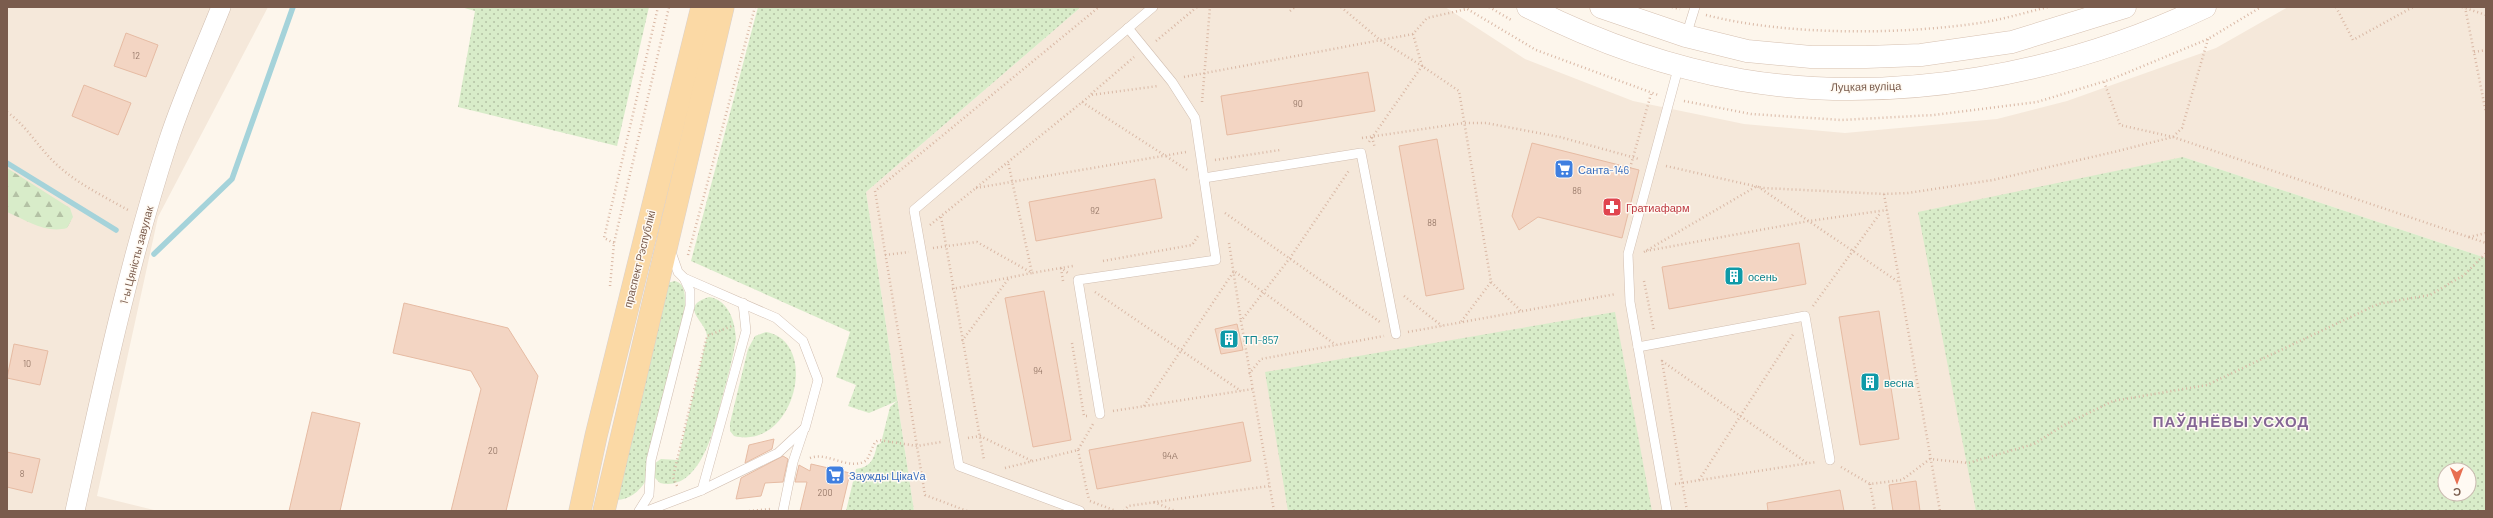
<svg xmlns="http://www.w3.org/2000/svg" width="2493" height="518" viewBox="0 0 2493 518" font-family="Barlow,sans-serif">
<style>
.residential{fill:#f5e8da}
.grass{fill:url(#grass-dots);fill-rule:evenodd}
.forest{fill:url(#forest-firs)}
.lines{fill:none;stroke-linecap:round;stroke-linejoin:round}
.stream{stroke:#a5d3da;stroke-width:5.5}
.building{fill:#f3d5c3;stroke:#e6bba3}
.lane-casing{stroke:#d1beb0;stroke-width:10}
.street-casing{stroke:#d1beb0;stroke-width:20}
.secondary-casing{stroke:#d6c0b0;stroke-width:23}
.primary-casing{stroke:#dad1cd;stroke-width:23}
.path{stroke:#d9b8a5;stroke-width:2.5;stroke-dasharray:1 3;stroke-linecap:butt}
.lane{stroke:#fff;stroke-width:9}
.street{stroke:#fff;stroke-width:19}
.secondary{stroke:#fff;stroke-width:22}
.primary{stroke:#fbd9a5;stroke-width:22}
.labels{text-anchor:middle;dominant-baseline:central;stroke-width:3;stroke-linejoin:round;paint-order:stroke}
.number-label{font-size:9px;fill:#987a6a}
.street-label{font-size:11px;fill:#7a5c4d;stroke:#fffaf3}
.shop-label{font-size:11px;fill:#366cbe;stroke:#fffaf3;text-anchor:start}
.health-label{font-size:11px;fill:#be3a42;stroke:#fffaf3;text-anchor:start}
.culture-label{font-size:11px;fill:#0d838f;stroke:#fffaf3;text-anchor:start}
.district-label{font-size:15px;font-weight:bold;letter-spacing:1px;fill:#846695;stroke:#fffaf3}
</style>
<defs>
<pattern id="grass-dots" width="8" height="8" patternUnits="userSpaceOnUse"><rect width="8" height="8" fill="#d8ecc9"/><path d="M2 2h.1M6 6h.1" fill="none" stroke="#b4c2a5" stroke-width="1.8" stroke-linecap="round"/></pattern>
<pattern id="forest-firs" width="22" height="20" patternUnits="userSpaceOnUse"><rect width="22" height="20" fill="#d8ecc9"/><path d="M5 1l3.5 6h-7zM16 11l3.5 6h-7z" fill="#b4c2a5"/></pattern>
</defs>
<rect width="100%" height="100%" fill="#fdf6ec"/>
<g class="residential">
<path d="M7 7H268L158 217 97 496 158 511H7Z"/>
<path d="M1081 7H1445L1525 59 1633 101 1744 124 1845 133 1997 119 2067 101 2216 48 2288 7H2486V258L2183 157 1977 511H914L866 192Z"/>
</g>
<g class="grass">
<path d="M461 7H649L617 146 458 107 475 11Z"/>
<path d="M758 7H1081L866 192 914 511H846L856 469C871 467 874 459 877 445L881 443 890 407 897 401 869 413 848 406 856 385 836 377 850 332 691 261Z"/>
<path d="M2183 157 2486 258V511H1976L1918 212ZM2445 470H2469V494H2445Z"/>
<path d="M675 281C686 284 685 296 685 306L645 482C640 491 628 500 617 500L667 283Z"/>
<path d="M709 297C729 300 735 322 736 339 733 358 728 376 723 394 716 422 702 493 660 483L654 477 655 463 661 459 678 460 707 336C707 322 677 307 709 297Z"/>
<path d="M1615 312 1652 511H1288L1265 372Z"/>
<path d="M766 332C821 342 794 451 734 436L730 431V423L748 349 755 336Z"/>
</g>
<path class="forest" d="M7 168 70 208 73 217 67 228C46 234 26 220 7 212Z"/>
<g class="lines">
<g class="stream">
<path d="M7 163 116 230"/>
<path d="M154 254 232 179 293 7"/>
</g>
</g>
<g class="building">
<path d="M126 33 158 45 146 77 114 66Z"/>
<path d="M1368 72 1375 111 1227 135 1221 96Z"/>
<path d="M84 85 131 103 118 135 72 116Z"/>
<path d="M1437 139 1464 289 1426 296 1399 146Z"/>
<path d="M1532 143 1639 170 1622 238 1538 217 1519 230 1512 216Z"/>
<path d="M1155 179 1162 218 1036 241 1029 202Z"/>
<path d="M1799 243 1806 284 1669 309 1662 267Z"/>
<path d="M1044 291 1071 440 1033 447 1005 298Z"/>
<path d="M404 303 508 328 538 376 506 511H451L481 389 471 371 393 353Z"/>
<path d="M1879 311 1899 439 1860 445 1839 317Z"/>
<path d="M1237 324 1243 350 1221 354 1215 329Z"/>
<path d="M14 344 48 351 40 385 7 378Z"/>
<path d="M312 412 360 423 340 511H289Z"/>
<path d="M1243 422 1251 461 1097 489 1089 450Z"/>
<path d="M774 439 772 449 745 463 749 445Z"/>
<path d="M7 452 40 459 32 493 7 487Z"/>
<path d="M783 456 788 459 783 482 765 483 761 496 736 499 741 478Z"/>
<path d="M811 464 850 473 841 511H800L807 482H795L799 465 810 471Z"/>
<path d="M1916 481 1920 511H1893L1889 485Z"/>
<path d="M1840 490 1844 511H1768L1767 503Z"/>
</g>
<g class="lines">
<g class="lane-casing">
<g id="lane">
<path d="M1686 36 1695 7"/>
<path d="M1204 178 1361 153 1396 334"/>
<path d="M1638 347 1805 316 1830 460"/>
<path d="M1100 414 1078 280 1216 260 1195 118 1172 82 1128 28"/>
<path d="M702 490 746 331 743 303"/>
<path d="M639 511 649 495 651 460 690 306V291L684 278"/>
<path d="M647 511 702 490 778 453 805 428 818 380 803 341 776 318 684 278 678 272 671 252"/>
<path d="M783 511 793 462 804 429"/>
<path d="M1080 511 959 466 914 210 1153 7"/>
<path d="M1667 511 1630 302 1628 254 1679 65"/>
</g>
</g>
<g class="street-casing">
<path id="street" d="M75 511C102 388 129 262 168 142 183 96 203 52 221 7"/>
</g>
<g class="secondary-casing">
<g id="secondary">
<path d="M1528 7C1595 41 1668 67 1741 80 1895 106 2065 74 2205 7"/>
<path d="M1601 7 1686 36 1747 51 1811 57H1866L1921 55 2012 42 2125 7"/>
</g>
</g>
<g class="primary-casing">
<g id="primary">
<path d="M580 511 596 436 702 7"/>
<path d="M604 511 723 7"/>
</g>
</g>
<g class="path">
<path d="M1341 7 1380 40 1422 66 1369 142"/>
<path d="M1464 7 1536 50 1658 95"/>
<path d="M1489 7 1513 21"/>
<path d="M1672 7 1680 9"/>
<path d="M2336 7 2353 40 2413 7"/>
<path d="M2462 7 2486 15"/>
<path d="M2465 7 2486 113"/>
<path d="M1290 11 1295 7"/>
<path d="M1706 15C1787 36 1904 35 1986 22 2007 18 2028 12 2048 7"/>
<path d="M1413 34 1422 66 1459 91 1491 282 1461 322"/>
<path d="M1156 41 1197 7"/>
<path d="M2474 52 2486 50"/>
<path d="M1184 77 1413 34 1427 18 1467 9"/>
<path d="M2104 82 2120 125 2173 137 2486 243"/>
<path d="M1091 94 1134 57"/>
<path d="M1684 101 1751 114 1841 120 1934 115 2037 102 2112 79 2208 39 2261 7"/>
<path d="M1082 102 1189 171"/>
<path d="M1202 102 1210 7"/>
<path d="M7 112C27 126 38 147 55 163 76 183 103 196 128 210"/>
<path d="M1372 137 1375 148"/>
<path d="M1362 138 1464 123H1486L1560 137 1639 159"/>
<path d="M1215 160 1280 150"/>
<path d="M1666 166 1763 188 1884 194 1908 193 1993 180 2118 151 2173 137 2182 128 2208 39"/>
<path d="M1630 168 1651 94"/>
<path d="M976 188 1186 152"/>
<path d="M1884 194 1940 511"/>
<path d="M1225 213 1380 322"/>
<path d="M941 217 984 460"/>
<path d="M930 225 1091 95 1158 86"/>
<path d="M2469 237 2486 233"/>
<path d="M614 243 604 238 658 7"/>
<path d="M1229 243 1241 321"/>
<path d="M933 248 977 242 1032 273 1061 268 1068 273"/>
<path d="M1646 251 1809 221 1887 210"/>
<path d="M1644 252 1757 186 1900 283"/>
<path d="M688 255 755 7"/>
<path d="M885 255 909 252"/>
<path d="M1103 261 1192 245 1198 236"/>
<path d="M1063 281 1061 268 1073 266"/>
<path d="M1644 281 1654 331"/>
<path d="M1491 282 1521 311"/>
<path d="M610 286 614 243 669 7"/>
<path d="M952 289 1032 273 1008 162"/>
<path d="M1095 292 1241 391"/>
<path d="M1404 296 1442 326"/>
<path d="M1813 306 1881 212"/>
<path d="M1408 332 1616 294"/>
<path d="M962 341 1009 278"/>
<path d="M1072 343 1084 416H1087"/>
<path d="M1249 374 1261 359 1384 336"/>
<path d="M1144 406 1234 271 1336 345"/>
<path d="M1113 411 1253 389"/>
<path d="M968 438 980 436 1032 461"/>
<path d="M1078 450 1089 500"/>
<path d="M810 458C828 451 849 472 867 460L875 442 879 440 917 446 941 442"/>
<path d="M1841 467 1870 484 1902 480 1930 459 1968 463 2034 444 2064 425 2113 401 2207 385 2378 304 2430 295 2464 275 2486 253"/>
<path d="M1005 468 1078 450 1093 424"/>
<path d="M1699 480 1794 333"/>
<path d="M1675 484 1816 462"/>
<path d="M1870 484 1875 511"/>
<path d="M677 486 673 477 707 336 732 326"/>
<path d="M1090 501 1116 511"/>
<path d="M1154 502 1175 511"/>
<path d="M749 511 771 509"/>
<path d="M967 511 925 495 875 191 1099 7"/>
<path d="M1124 511 1128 506 1269 486"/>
<path d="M1274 511 1241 321 1290 258 1350 169"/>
<path d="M1687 511 1662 361 1807 463"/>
</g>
<use href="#lane" class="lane"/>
<use href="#street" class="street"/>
<use href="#secondary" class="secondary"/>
<use href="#primary" class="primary"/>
</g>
<defs>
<g id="supermarket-square" transform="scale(1)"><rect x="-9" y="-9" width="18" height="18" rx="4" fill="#3f7fe0" stroke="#fffaf3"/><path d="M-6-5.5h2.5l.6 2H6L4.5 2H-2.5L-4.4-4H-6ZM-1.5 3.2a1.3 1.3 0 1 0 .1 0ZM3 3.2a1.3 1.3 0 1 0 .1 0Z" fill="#fff"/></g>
<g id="pharmacy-square" transform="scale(1)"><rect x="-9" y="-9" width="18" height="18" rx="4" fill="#e0444e" stroke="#fffaf3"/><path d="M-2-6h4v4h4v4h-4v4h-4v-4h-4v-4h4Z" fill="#fff"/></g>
<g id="building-square" transform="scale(1)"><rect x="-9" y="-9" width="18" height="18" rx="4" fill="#0f9aa8" stroke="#fffaf3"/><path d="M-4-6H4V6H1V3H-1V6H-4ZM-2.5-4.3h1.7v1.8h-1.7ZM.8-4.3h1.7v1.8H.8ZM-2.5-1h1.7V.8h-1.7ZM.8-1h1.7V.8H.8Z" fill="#fff"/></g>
</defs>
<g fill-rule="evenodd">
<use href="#supermarket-square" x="1564" y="169"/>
<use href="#pharmacy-square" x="1612" y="207"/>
<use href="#building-square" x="1734" y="276"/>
<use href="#building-square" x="1229" y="339"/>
<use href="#building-square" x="1870" y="382"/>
<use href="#supermarket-square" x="835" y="475"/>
</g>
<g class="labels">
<g class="number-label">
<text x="136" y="55">12</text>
<text x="1298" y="103">90</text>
<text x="1577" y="190">86</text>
<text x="1095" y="210">92</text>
<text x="1432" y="222">88</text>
<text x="27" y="363">10</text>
<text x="1038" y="370">94</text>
<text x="493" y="450">20</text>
<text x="1170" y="455">94А</text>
<text x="22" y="473">8</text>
<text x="825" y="492">200</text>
</g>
<g class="street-label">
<text transform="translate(1866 86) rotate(-1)">Луцкая вуліца</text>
<text transform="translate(136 255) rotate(-75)">1-ы Цяністы завулак</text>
<text transform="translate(639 259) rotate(-76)">праспект Рэспублікі</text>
</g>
<g class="shop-label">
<text x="1578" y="169">Санта-146</text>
<text x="849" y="475">Заужды ЦікаVа</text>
</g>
<g class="health-label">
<text x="1626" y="207">Гратиафарм</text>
</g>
<g class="culture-label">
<text x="1748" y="276">осень</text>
<text x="1243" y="339">ТП-857</text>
<text x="1884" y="382">весна</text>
</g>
<g class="district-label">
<text x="2231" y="421">ПАЎДНЁВЫ УСХОД</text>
</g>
</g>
<rect width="2493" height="518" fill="none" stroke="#7a5c4d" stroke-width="16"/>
<g transform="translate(2457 482) rotate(179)"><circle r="19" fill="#fffaf3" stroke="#cabbb1"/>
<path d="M0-3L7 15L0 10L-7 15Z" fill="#e76f51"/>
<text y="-6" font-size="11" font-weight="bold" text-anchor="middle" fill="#7a5c4d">С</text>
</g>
</svg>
